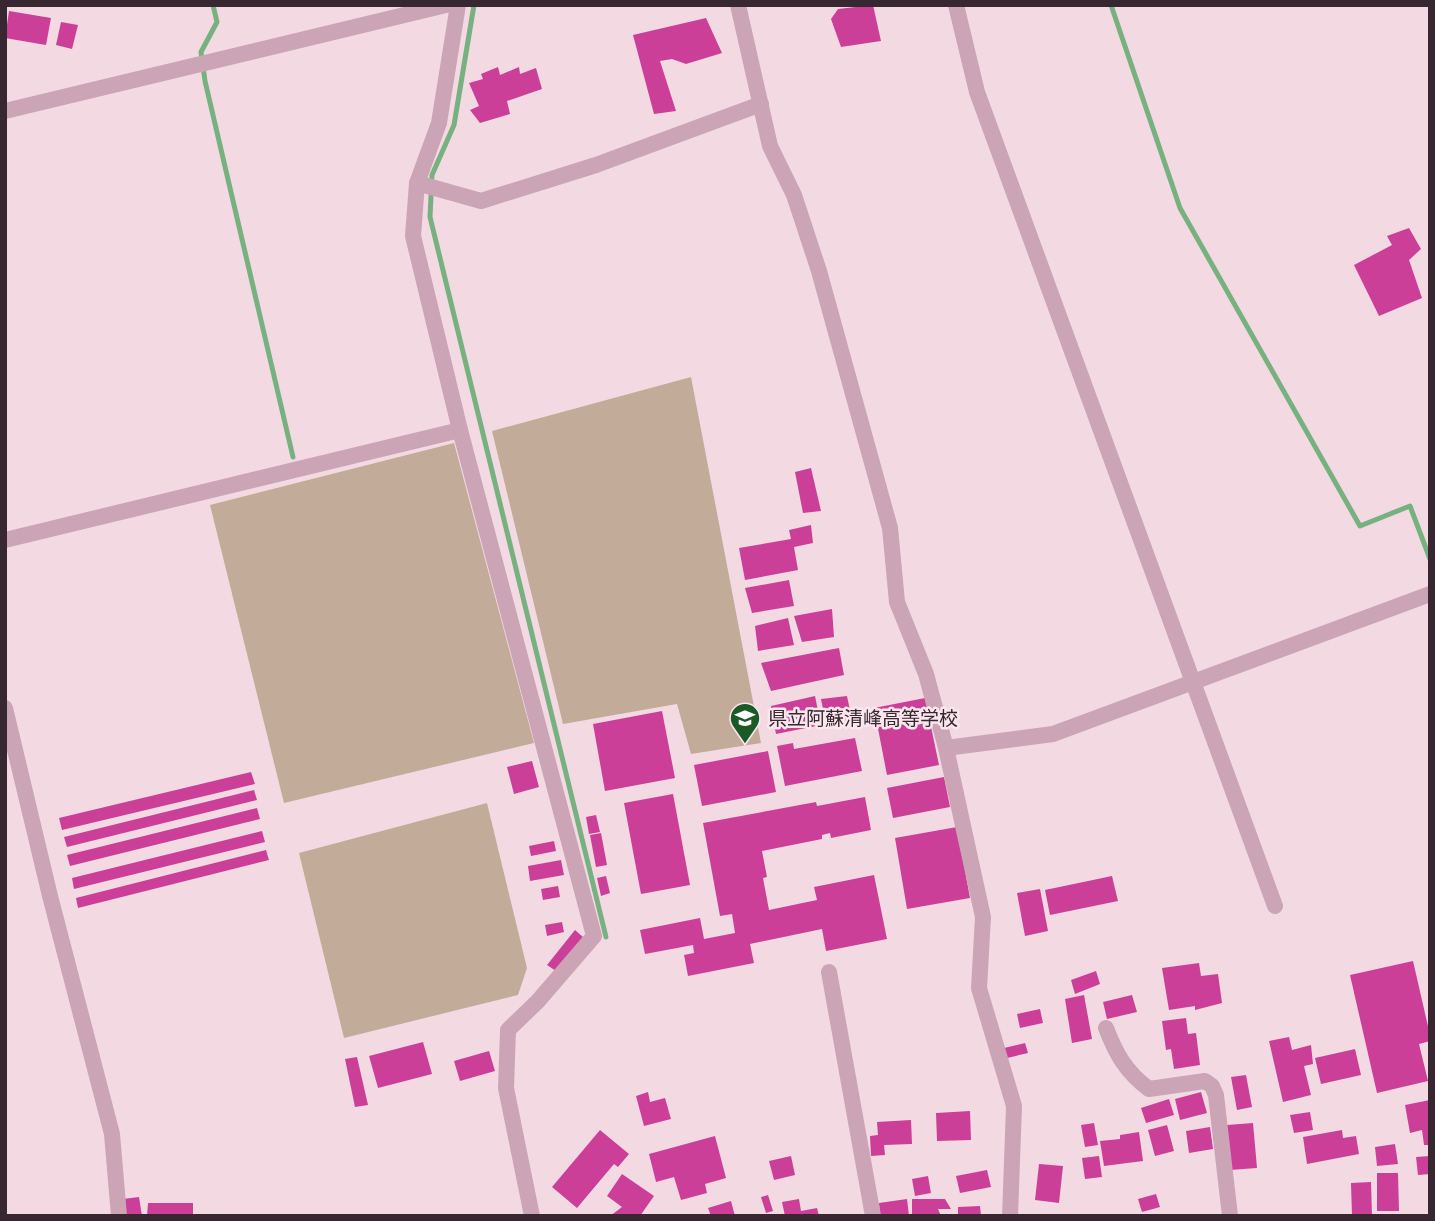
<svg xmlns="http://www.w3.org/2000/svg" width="1435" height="1221" viewBox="0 0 1435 1221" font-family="'Asap Condensed','Noto Sans JP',sans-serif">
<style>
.green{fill:#c2ac99}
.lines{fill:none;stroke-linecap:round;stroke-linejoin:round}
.stream{stroke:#77b180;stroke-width:5}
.building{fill:#cc3f99}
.minor{stroke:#cba5b5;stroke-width:16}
.labels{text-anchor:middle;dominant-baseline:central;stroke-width:5;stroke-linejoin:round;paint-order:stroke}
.poi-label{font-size:19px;fill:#372730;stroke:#fae6ed;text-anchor:start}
</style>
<rect width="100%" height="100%" fill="#f3dae2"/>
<g class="green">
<path d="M691 377 761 743 691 754 677 704 563 724 492 431Z"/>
<path d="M454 443 534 743 284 803 210 505Z"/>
<path d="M487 803 527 968 518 995 344 1038 299 853Z"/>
</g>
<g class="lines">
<g class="stream">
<path d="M213 5 217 22 201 52 205 81 293 457"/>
<path d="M474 5 454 125 432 175 430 217 606 937"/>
<path d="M1111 5 1180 208 1360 526 1410 506 1430 559"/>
</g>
</g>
<g class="building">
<path d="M873 5 881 41 841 47 831 19 838 9Z"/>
<path d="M9 11 51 18 46 45 5 38Z"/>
<path d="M706 18 722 53 686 64 672 59 660 61 676 111 654 114 633 35Z"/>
<path d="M61 22 78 25 72 49 56 45Z"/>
<path d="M498 67 500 75 519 67 520 74 536 68 542 89 507 101 510 114 480 123 470 110 479 106 469 83 483 79 481 74Z"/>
<path d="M1409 228 1421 249 1409 260 1422 298 1379 316 1354 265 1392 245 1387 236Z"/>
<path d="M811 468 821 511 803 513 795 472Z"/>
<path d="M811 525 813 543 794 547 798 570 745 580 739 548 791 539 789 530Z"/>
<path d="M789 580 794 606 752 613 745 588Z"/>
<path d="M832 609 834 637 802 642 794 616Z"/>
<path d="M788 618 794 645 758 651 755 626Z"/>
<path d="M839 648 844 675 771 691 761 663Z"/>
<path d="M815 696 821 725 776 734 771 706Z"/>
<path d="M847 696 852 720 826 724 821 699Z"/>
<path d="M925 698 939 765 887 775 874 708Z"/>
<path d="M662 711 675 778 605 791 593 724Z"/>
<path d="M855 738 862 771 785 786 777 746 793 743 794 749Z"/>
<path d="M768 751 776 792 702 806 694 765Z"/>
<path d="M532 761 539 787 514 794 507 767Z"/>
<path d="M251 772 255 784 62 830 59 818Z"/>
<path d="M944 777 950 807 893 818 887 788Z"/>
<path d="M254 790 257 800 67 847 64 837Z"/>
<path d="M673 794 690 885 641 894 624 803Z"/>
<path d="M865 797 871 830 831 838 830 833 822 835V839L762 851 767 877 763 878 769 910 817 900 814 887 874 875 887 939 826 951 822 929 750 944 754 963 688 976 684 955 694 953 693 945 645 954 640 930 700 918 704 939 735 933 732 914 720 916 703 823 816 802 817 806Z"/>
<path d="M257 808 260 819 70 866 67 855Z"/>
<path d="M596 815 600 832 589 834 586 817Z"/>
<path d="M957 827 970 898 907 909 895 838Z"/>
<path d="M262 831 265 842 74 889 72 878Z"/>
<path d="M601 833 607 865 596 867 590 835Z"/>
<path d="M554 841 556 851 531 856 529 846Z"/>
<path d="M266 850 269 860 78 908 76 898Z"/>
<path d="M561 860 564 875 530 881 528 866Z"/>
<path d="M606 876 610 893 601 896 597 878Z"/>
<path d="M1112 876 1118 901 1050 915 1045 890Z"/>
<path d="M558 886 560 897 543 900 541 889Z"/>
<path d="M1040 889 1048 931 1025 936 1017 893Z"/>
<path d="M562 922 564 932 547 936 545 925Z"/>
<path d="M575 930 583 937 556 971 547 965Z"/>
<path d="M1413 961 1430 1035V1041L1419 1044 1428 1081 1377 1093 1350 975Z"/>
<path d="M1199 963 1201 976 1218 974 1222 1003 1195 1010V1006L1169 1010 1162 968Z"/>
<path d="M1096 971 1100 984 1075 994 1071 980Z"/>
<path d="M1084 995 1092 1039 1072 1043 1065 999Z"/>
<path d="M1132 995 1137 1012 1107 1019 1103 1002Z"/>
<path d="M1040 1009 1043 1023 1020 1028 1017 1014Z"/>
<path d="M1186 1018 1188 1034 1196 1033 1200 1065 1174 1069 1171 1049 1166 1050 1162 1021Z"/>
<path d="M1289 1037 1292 1050 1311 1045 1313 1064 1304 1066 1311 1095 1283 1102 1269 1041Z"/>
<path d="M423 1042 432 1074 378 1088 369 1056Z"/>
<path d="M1025 1043 1028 1053 1007 1058 1004 1048Z"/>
<path d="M1355 1049 1361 1075 1321 1084 1315 1058Z"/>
<path d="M489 1051 495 1071 460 1081 454 1061Z"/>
<path d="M357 1057 368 1105 355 1107 345 1059Z"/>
<path d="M1246 1075 1252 1107 1237 1110 1231 1077Z"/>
<path d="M648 1092 650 1102 665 1098 671 1119 644 1126 636 1096Z"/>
<path d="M1201 1092 1207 1113 1180 1120 1175 1099Z"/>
<path d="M1169 1099 1174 1115 1146 1123 1141 1108Z"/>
<path d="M1430 1100V1145H1424L1422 1130 1410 1133 1405 1105Z"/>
<path d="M970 1111 971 1140 937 1141 936 1113Z"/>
<path d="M1310 1112 1313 1130 1294 1133 1290 1115Z"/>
<path d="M911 1120 912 1144 884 1145 885 1155 871 1156 870 1136 878 1135 877 1122Z"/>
<path d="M1094 1123 1098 1145 1085 1147 1081 1125Z"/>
<path d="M1253 1123 1257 1168 1230 1170 1227 1125Z"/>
<path d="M1167 1125 1174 1151 1155 1156 1148 1130Z"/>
<path d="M1210 1127 1213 1149 1189 1153 1186 1131Z"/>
<path d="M600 1130 629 1154 618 1167 614 1164 577 1208 552 1187Z"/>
<path d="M1342 1130 1343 1138 1356 1136 1359 1154 1307 1164 1303 1137Z"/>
<path d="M1139 1132 1143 1161 1104 1166 1100 1141 1120 1139V1135Z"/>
<path d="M715 1136 726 1178 705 1184 707 1193 681 1200 674 1177 656 1182 649 1154Z"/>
<path d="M1395 1144 1398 1164 1377 1166 1375 1147Z"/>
<path d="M791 1156 795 1175 774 1180 769 1161Z"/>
<path d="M1099 1156 1102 1177 1085 1179 1082 1158Z"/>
<path d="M1430 1156V1174L1418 1175 1416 1157Z"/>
<path d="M1039 1164 1063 1166 1059 1203 1035 1200Z"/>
<path d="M987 1170 991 1187 960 1193 956 1176Z"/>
<path d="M1377 1173H1398L1399 1211H1377Z"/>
<path d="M622 1174 654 1196 640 1216H610L622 1207 607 1196Z"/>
<path d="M928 1176 931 1193 915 1196 912 1179Z"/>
<path d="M1371 1182 1372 1216H1352L1351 1183Z"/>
<path d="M1156 1194 1160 1207 1142 1212 1138 1199Z"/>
<path d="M768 1195 773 1211 766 1213 761 1197Z"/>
<path d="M139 1197 142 1216H126L123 1199Z"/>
<path d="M799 1199 801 1211 817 1208 819 1216H785L782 1202Z"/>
<path d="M907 1199 909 1216H880L879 1203Z"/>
<path d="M912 1199H945L951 1209H938L941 1216H912Z"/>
<path d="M731 1201 735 1216H711L708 1208Z"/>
<path d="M148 1203H193V1216H147Z"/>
<path d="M980 1206 981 1216H958V1207Z"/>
</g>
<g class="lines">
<g class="minor">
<path d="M738 5 770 146 794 195 819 271 890 528 897 602 926 674 946 748 983 917 979 988 1014 1106 1010 1216"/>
<path d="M956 5 977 92 1275 906"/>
<path d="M5 111 446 5"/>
<path d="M417 183 481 201 596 165 761 104"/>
<path d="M460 430 594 936 538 1001 508 1030 506 1088 532 1216"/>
<path d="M5 540 460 430 413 236 417 183 439 123 458 5"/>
<path d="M5 708 50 896 112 1134 119 1216"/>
<path d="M946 748 1053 734 1430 594"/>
<path d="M829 972 873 1216"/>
<path d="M1106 1028C1116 1054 1126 1072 1149 1089L1205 1081 1212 1086 1216 1095 1230 1216"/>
</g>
</g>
<defs>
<g id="school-pin" transform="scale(1.575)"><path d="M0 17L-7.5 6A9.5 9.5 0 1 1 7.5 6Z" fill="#1a5a26" stroke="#fae6ed"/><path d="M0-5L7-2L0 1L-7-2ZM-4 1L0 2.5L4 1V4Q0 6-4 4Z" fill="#fff"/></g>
</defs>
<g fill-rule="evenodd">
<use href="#school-pin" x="745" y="718"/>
</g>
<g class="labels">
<g class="poi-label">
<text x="768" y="718">県立阿蘇清峰高等学校</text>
</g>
</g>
<rect width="1435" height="1221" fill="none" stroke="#372730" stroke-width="14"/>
</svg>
